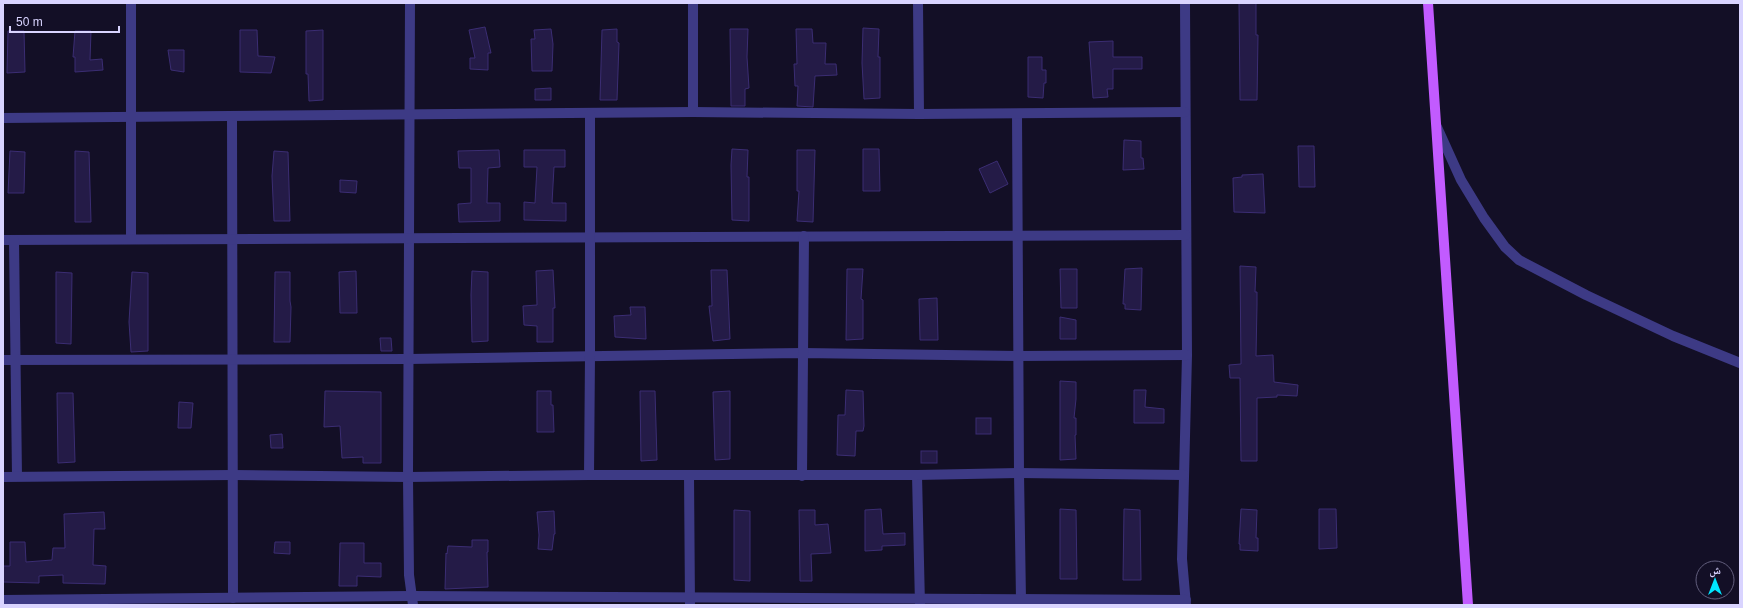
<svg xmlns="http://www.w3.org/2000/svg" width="1743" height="608" viewBox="0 0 1743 608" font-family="Arial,'Noto Naskh Arabic',sans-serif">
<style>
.building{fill:#241b47;stroke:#3b2d73}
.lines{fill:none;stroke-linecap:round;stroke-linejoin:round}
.minor{stroke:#3d3a85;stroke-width:10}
.major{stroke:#c25bff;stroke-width:10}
</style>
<rect width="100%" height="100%" fill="#130f26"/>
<g class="building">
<path d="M1239 3H1256V35H1258L1257 100H1240Z"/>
<path d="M485 27 491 53H488V70L470 69V58H475L469 30Z"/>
<path d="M863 28 879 29 878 57H880V98L864 99 862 63Z"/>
<path d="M551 29 553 44 552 71H532L531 39H535L534 30Z"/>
<path d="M617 29V42L619 43 617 100H600L602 30Z"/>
<path d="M730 29H748L747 57 749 88 745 89V106H731Z"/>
<path d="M796 29H812L813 43H826L825 64H836L837 75 815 76 813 107 797 106 798 86H795L794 64H797Z"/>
<path d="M240 30H257L258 56 275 57 271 73 240 72Z"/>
<path d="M323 30V100L309 101 308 74H306V31Z"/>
<path d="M8 31H24L25 72 7 73Z"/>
<path d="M75 31H91L90 60 102 59 103 70 75 72V57H73Z"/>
<path d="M1113 41V57H1142V69H1113V89H1107L1108 97 1093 98 1089 42Z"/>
<path d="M168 50H184V72L171 70Z"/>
<path d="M1028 57H1042V70H1046V83H1044L1043 98 1028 97Z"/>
<path d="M551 88V100H535V89Z"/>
<path d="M1124 140 1141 141V158H1143L1144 169 1123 170Z"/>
<path d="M1298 146H1314L1315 187H1299Z"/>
<path d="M732 149 748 150 747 177H749V221L732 220 731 165Z"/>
<path d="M863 149H879L880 191H863Z"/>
<path d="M499 150 500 167 488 168 487 203H500V221L459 222 458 204 471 203V168H459L458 151Z"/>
<path d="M524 150H565V167H554L552 203H566V221L524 220V202L535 203 537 167H524Z"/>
<path d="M797 150H815L813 222 797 221 799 191H797Z"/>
<path d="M10 151 25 152 24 193H8Z"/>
<path d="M75 151 89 152 91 222H75Z"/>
<path d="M274 151 288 152 290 221H274L272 176Z"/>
<path d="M997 161 1008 184 990 193 979 169Z"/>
<path d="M1263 174 1265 213 1234 212 1233 178 1242 177V175Z"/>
<path d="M340 180 357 181 356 193 340 192Z"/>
<path d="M1240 266 1256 267 1255 292H1257V304L1256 356 1273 355 1274 382 1298 385 1297 396 1277 395V397L1257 398V461H1241L1240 378H1230L1229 365 1241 364Z"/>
<path d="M1142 268 1141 310 1125 309V304H1123L1125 269Z"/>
<path d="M847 269H863L861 299 863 300V339L846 340Z"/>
<path d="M1060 269H1077V308H1061Z"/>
<path d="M553 270 555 308H553V342H537V326L524 325 523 306 537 305 536 271Z"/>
<path d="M711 270H727L730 339 713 341 709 306H712Z"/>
<path d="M356 271 357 313H340L339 272Z"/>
<path d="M472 271 488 272V341L472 342 471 295Z"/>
<path d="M56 272 72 273 71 344 56 343Z"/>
<path d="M132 272 148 273V351L131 352 129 322Z"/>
<path d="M275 272H290V301L291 307 290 342H274Z"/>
<path d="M937 298 938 340H920L919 299Z"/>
<path d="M630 307H645L646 339 615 337 614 316 631 315Z"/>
<path d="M1060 317 1076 320V339H1060Z"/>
<path d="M380 338H391L392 351H381Z"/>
<path d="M1060 381 1076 382V399L1074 418H1076V435H1075L1076 459 1060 460Z"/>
<path d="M846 390 863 391 864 426 863 431H856L855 456 837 455 838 415H845Z"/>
<path d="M1134 390H1146L1145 407 1164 409V423H1134Z"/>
<path d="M325 391 381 392V463H363V457L342 458 340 426 324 427Z"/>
<path d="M537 391H551V405H553L554 432H537Z"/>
<path d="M640 391H655L657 460 641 461Z"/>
<path d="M730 391V459L715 460 713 392Z"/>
<path d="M57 393H73L75 462 58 463Z"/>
<path d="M179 402 193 403 191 428H178Z"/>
<rect x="976" y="418" width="15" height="16"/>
<path d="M282 434 283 448H271L270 435Z"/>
<rect x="921" y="451" width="16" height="12"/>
<path d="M881 509 883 534 905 533V545L882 546V550L865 551V510Z"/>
<path d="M1060 509 1076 510 1077 579H1060Z"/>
<path d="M1124 509 1140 510 1141 580H1123Z"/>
<path d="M1241 509 1257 510 1256 538H1258V551L1240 550V544H1239Z"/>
<path d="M1319 509H1336L1337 548 1319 549Z"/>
<path d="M734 510 750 511V581L734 580Z"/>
<path d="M799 510H815V525L828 524 831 553 811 554 812 581H800Z"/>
<path d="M554 511 555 534H554L552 550 538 549 539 535 537 512Z"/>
<path d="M104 512 105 529H94L93 565 106 566 105 584 63 583V575L39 576V583L3 582V566H10V542H25L26 562 52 560 53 548H65L64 514Z"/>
<path d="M472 540H488V552H487L488 587 445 589 446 553 447 554 448 546 472 547Z"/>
<path d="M275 542H290V554L274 553Z"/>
<path d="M340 543H364V563H381V577L357 576V586H339Z"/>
</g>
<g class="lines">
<g class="minor">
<path d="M410 3 408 477 409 575 413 605"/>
<path d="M918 3 919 114"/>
<path d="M1185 3 1187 355 1182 559 1186 605"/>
<path d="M693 112V3"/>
<path d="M1017 114 1019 473 1021 600"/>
<path d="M232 116 233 598"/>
<path d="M3 118 693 112 919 114 1185 112"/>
<path d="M1437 127 1461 180 1484 218 1505 247 1519 260 1586 295 1673 336 1740 363"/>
<path d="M131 239V3"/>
<path d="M3 240 1186 235"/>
<path d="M14 240 17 476"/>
<path d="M3 360 409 359 803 353 1018 356 1187 355"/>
<path d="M589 475 590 356V114"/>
<path d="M689 475 690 605"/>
<path d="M917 475 920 605"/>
<path d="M802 476 804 236"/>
<path d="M3 477 233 475 408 477 589 475H917L1019 473 1184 475"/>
<path d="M3 600 411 596 1186 600"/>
</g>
<path class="major" d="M1428 3 1468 605"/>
</g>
<rect width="1743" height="608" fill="none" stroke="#d9d4ff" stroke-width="8"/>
<g transform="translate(1715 580)"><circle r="19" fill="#130f26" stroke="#625e7d"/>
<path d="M0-3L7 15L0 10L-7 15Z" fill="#00e5ff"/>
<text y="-6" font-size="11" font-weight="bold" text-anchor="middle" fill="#d9d4ff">ش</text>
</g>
<path d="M10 26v6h109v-6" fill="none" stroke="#d9d4ff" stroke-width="2"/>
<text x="16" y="26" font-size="12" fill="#d9d4ff" stroke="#130f26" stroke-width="3" paint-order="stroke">50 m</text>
</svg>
